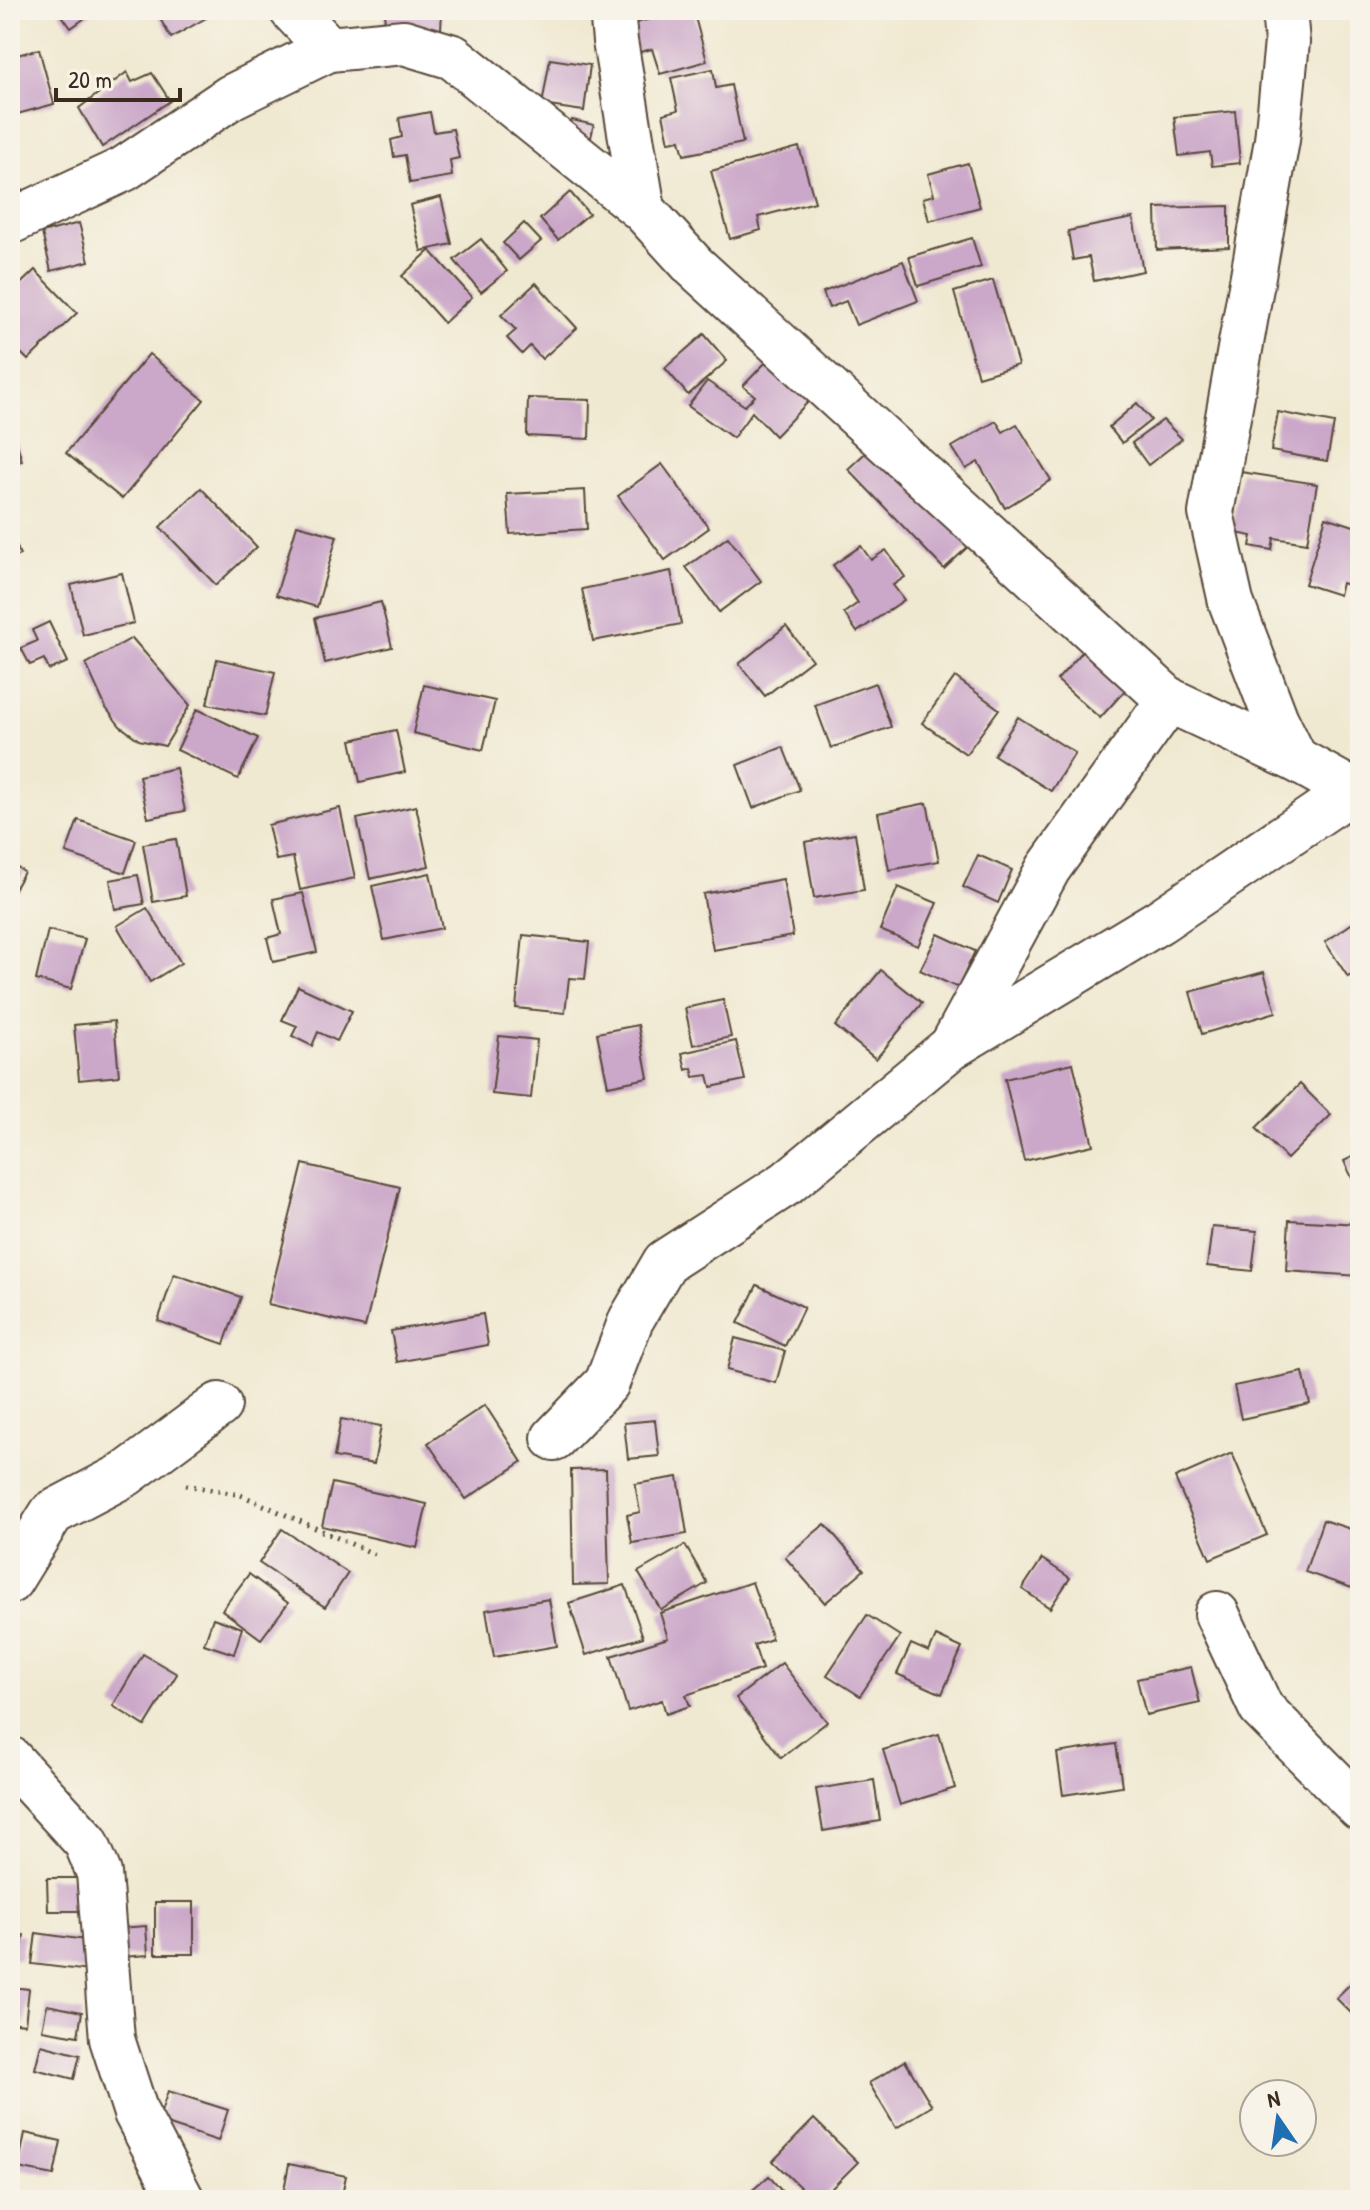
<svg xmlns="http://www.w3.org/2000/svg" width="1370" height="2210" viewBox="0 0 1370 2210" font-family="'Patrick Hand',sans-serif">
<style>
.building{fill:#cba7c9}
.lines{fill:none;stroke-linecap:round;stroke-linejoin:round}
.minor-casing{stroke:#564739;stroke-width:48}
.path{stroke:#564739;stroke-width:5;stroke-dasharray:2 6;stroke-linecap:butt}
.minor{stroke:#fff;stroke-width:44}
</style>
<rect width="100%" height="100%" fill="#f7f3e8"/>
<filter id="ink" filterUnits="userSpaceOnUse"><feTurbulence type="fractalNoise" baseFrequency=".0125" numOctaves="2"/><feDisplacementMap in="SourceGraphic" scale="16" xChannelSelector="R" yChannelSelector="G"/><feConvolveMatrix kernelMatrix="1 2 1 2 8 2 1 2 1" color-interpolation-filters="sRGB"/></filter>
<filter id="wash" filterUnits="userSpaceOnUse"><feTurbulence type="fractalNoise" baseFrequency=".006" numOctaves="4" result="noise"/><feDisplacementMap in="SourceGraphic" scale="32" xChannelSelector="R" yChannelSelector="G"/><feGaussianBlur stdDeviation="1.8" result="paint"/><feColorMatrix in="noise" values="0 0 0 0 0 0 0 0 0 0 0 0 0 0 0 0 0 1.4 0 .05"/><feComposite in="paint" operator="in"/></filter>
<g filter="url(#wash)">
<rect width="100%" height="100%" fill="#f0e9d2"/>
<g id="blocks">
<g class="building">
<path d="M58 10H96L71 28Z"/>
<path d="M155 10H220L171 38Z"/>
<path d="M385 10H442L441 30 384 28Z"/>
<path d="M684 10H693L707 61 660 74 652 49 636 53 628 25Z"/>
<path d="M39 49 54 104 10 116V57Z"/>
<path d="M550 59 590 65 584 111 542 105Z"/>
<path d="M713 69 716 88 731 85 743 143 684 155 680 140 669 142 663 114 678 110 671 78Z"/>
<path d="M127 72 132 82 152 73 170 101 102 147 79 108Z"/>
<path d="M1235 111 1240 163 1212 166 1210 152 1179 156 1174 117Z"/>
<path d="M430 112 434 132 453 129 459 158 450 160 452 176 410 183 405 155 394 157 391 140 402 137 399 118Z"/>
<path d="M572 120 594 125 589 145 567 140Z"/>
<path d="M799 147 815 202 758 217 761 230 730 239 711 171Z"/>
<path d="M968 163 980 207 929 221 923 198 934 195 928 174Z"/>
<path d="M570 192 589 214 558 240 540 219Z"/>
<path d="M441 197 452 244 421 251 410 205Z"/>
<path d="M1229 206V247L1157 250 1156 208Z"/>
<path d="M1133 218 1143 271 1094 281 1089 257 1073 260 1068 231Z"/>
<path d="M79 223 89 261 51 271 42 233Z"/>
<path d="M524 223 541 241 519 260 503 243Z"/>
<path d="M972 238 981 267 918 286 909 257Z"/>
<path d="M481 239 507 271 481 292 454 260Z"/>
<path d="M430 250 472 297 444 323 402 276Z"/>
<path d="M903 261 918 301 856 325 846 301 829 308 823 292Z"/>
<path d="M35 270 77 313 28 360 10 342V294Z"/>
<path d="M993 280 1018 365 978 377 954 292Z"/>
<path d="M536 283 577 328 542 359 530 346 522 354 507 338 516 330 501 315Z"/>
<path d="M704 334 727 361 688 395 665 368Z"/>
<path d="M149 354 204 400 122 499 66 453Z"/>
<path d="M768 360 810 400 775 436 752 412 733 438 688 406 707 381 745 406 755 396 743 386Z"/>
<path d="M528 398 590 400 589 439 527 436Z"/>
<path d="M1137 403 1151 420 1122 443 1109 427Z"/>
<path d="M1278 412 1334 423 1327 461 1271 451Z"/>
<path d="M1163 420 1182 439 1148 465 1132 443Z"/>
<path d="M996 421 1003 432 1017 424 1051 480 1005 508 978 462 966 469 952 447Z"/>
<path d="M11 422 22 461 10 463V423Z"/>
<path d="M875 444 972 543 944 569 848 469Z"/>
<path d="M662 464 709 528 665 560 618 496Z"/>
<path d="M1241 472 1317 484 1307 543 1274 538 1272 550 1250 546 1252 536 1231 532Z"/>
<path d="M201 488 257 547 216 585 160 527Z"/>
<path d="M585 490 587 529 510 534 507 494Z"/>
<path d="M1326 517 1360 528V589L1342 583 1339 595 1305 584Z"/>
<path d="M297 525 337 536 317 607 276 595Z"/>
<path d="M10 528 20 555 10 559Z"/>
<path d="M728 537 761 581 719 612 686 567Z"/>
<path d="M861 546 871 560 886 550 905 577 893 585 904 600 857 632 844 613 858 603 833 565Z"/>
<path d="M671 571 681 624 593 641 582 589Z"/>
<path d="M122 573 134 623 83 635 71 585Z"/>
<path d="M381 602 392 647 325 663 315 618Z"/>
<path d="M49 622 68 662 49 670 44 659 30 665 21 648 37 641 32 630Z"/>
<path d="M786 626 812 660 765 696 739 664Z"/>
<path d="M132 638 190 705 165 746 139 740 120 726 106 708 86 664Z"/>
<path d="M1084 650 1127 688 1100 718 1057 680Z"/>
<path d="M217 659 275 672 265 716 207 704Z"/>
<path d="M955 677 999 709 966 754 922 723Z"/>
<path d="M875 683 891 727 831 748 815 705Z"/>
<path d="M424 685 495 701 483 750 413 733Z"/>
<path d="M197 709 258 738 238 779 177 750Z"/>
<path d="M1018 717 1075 753 1051 791 994 755Z"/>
<path d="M396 730 405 772 360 782 351 740Z"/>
<path d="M783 747 800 790 753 808 737 765Z"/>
<path d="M176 768 185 811 148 818 139 776Z"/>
<path d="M927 803 939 861 889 870 878 813Z"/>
<path d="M416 806 429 866 370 879 357 819Z"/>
<path d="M340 808 355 878 300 890 293 857 276 860 268 825Z"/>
<path d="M78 820 136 840 125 873 66 853Z"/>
<path d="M855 833 864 890 814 898 805 842Z"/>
<path d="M176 839 186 896 153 902 143 844Z"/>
<path d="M978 855 1012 870 998 903 963 887Z"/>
<path d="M10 863 24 872 10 896Z"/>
<path d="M430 873 442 928 384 940 372 886Z"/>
<path d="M138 875 144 904 115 909 110 880Z"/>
<path d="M783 879 793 936 713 950 703 894Z"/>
<path d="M898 887 937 903 918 946 880 930Z"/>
<path d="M303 893 317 952 273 962 267 938 281 934 273 899Z"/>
<path d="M147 908 181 963 150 982 117 926Z"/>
<path d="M1360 918V969L1348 977 1325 942Z"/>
<path d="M48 930 85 939 71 989 36 980Z"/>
<path d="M938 934 975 951 958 988 920 970Z"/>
<path d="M523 935 589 942 585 979 569 978 565 1013 516 1008Z"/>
<path d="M881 970 922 1003 876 1059 835 1026Z"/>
<path d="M1264 972 1276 1012 1202 1034 1190 992Z"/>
<path d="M298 986 352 1011 337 1041 318 1032 312 1046 292 1036 297 1026 282 1020Z"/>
<path d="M723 1000 731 1037 693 1045 685 1008Z"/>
<path d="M114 1021 119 1076 79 1080 74 1025Z"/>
<path d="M638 1025 648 1078 608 1086 597 1033Z"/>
<path d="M499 1036 537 1040 531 1098 492 1094Z"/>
<path d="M736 1041 745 1080 711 1087 708 1075 694 1077 692 1068 686 1070 682 1053Z"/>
<path d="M1073 1063 1093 1145 1024 1161 1005 1079Z"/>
<path d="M1300 1084 1331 1115 1287 1159 1256 1128Z"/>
<path d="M1360 1153V1195L1344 1161Z"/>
<path d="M303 1164 400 1187 365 1327 268 1304Z"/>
<path d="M1289 1220 1360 1224V1276L1286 1271Z"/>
<path d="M1212 1227 1257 1231 1252 1271 1207 1266Z"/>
<path d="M174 1274 241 1297 224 1344 158 1321Z"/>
<path d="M757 1285 804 1307 785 1346 738 1323Z"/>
<path d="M483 1314 488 1345 397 1362 391 1331Z"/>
<path d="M735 1338 785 1351 776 1383 727 1370Z"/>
<path d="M1303 1372 1310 1404 1241 1419 1234 1386Z"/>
<path d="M485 1405 522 1462 466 1499 428 1443Z"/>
<path d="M341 1419 381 1426 374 1464 334 1457Z"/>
<path d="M655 1420 659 1456 628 1459 624 1423Z"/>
<path d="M1232 1453 1267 1535 1210 1559 1175 1478Z"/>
<path d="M606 1469 609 1584 573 1585 571 1470Z"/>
<path d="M678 1477 687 1534 632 1543 627 1515 640 1512 635 1484Z"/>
<path d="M332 1483 427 1504 417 1548 322 1526Z"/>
<path d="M1323 1520 1360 1532V1565L1352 1588 1305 1572Z"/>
<path d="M825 1524 864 1570 825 1603 785 1557Z"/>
<path d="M282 1529 348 1573 325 1607 259 1563Z"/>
<path d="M685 1545 707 1583 661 1610 638 1572Z"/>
<path d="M1042 1559 1070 1578 1050 1608 1022 1589Z"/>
<path d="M249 1574 288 1603 261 1639 222 1610Z"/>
<path d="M752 1582 772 1639 754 1645 762 1669 686 1695 690 1706 666 1714 662 1700 628 1711 611 1656 668 1638 660 1613Z"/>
<path d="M625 1585 643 1637 586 1655 569 1603Z"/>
<path d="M549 1599 557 1646 494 1657 486 1610Z"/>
<path d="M867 1615 900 1636 860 1696 827 1675Z"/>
<path d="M213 1618 242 1628 234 1654 204 1644Z"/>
<path d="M936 1636 962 1648 942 1694 897 1674 911 1644 929 1652Z"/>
<path d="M143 1654 177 1674 145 1726 113 1706Z"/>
<path d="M782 1663 827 1722 781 1758 736 1698Z"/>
<path d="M1191 1667 1200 1703 1146 1715 1137 1679Z"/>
<path d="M939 1734 955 1788 900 1805 883 1750Z"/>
<path d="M1116 1744 1122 1786 1063 1795 1057 1753Z"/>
<path d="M874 1780 880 1821 823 1831 816 1789Z"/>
<path d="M47 1878H90V1911H48Z"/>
<rect x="155" y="1902" width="39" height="52"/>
<path d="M146 1926 148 1955 109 1958 106 1929Z"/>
<path d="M10 1933 24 1935 20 1959 10 1958Z"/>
<path d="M36 1933 93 1941 89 1971 32 1964Z"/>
<path d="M1360 1974V2022L1336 1998Z"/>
<path d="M10 1987 29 1989 25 2024 10 2022Z"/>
<path d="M47 2005 82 2012 78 2036 42 2030Z"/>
<path d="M41 2045 80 2055 74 2079 35 2069Z"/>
<path d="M905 2061 932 2106 896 2128 869 2083Z"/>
<path d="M168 2091 228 2110 218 2141 158 2121Z"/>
<path d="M814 2119 858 2162 820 2200H813L773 2161Z"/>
<path d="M25 2133 61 2141 54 2175 18 2168Z"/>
<path d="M289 2164 346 2176 341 2200H282Z"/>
<path d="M769 2176 789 2200H753L748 2194Z"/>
</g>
</g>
</g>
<g filter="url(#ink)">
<use href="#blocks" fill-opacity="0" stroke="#564739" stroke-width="2"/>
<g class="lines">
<g class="minor-casing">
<g id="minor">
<path d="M292 10 329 49"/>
<path d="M612 10 615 41 643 210"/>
<path d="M1284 10 1287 42 1277 140 1211 513 1231 602 1276 720 1295 759"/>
<path d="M10 222 124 169 231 97 329 49 404 42 453 57 643 210 694 266 1169 700 1295 759 1360 795"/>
<path d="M952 1046 1048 869 1169 700"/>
<path d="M554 1438 607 1383 631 1320 665 1262 787 1183 950 1048 1160 921 1352 791"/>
<path d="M10 1581 52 1513 126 1474 219 1405"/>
<path d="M1217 1614 1261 1708 1360 1808"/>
<path d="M10 1759 86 1842 99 1873 112 2039 136 2113 182 2200"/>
</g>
</g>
<path class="path" d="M186 1485 241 1495 376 1555"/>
<use href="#minor" class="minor"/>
</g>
</g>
<rect width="1370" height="2210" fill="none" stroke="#f7f3e8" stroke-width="40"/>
<g transform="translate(1278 2118) rotate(347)"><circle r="38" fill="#f7f3e8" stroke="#aca397" stroke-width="2"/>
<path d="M0-6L14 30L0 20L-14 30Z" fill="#1f6fb2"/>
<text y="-12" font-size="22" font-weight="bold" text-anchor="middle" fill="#3b2a1e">N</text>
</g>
<path d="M56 88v12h124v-12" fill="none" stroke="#3b2a1e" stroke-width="4"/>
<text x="68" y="88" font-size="24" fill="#3b2a1e" stroke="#f7f3e8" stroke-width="6" paint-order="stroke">20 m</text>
</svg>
